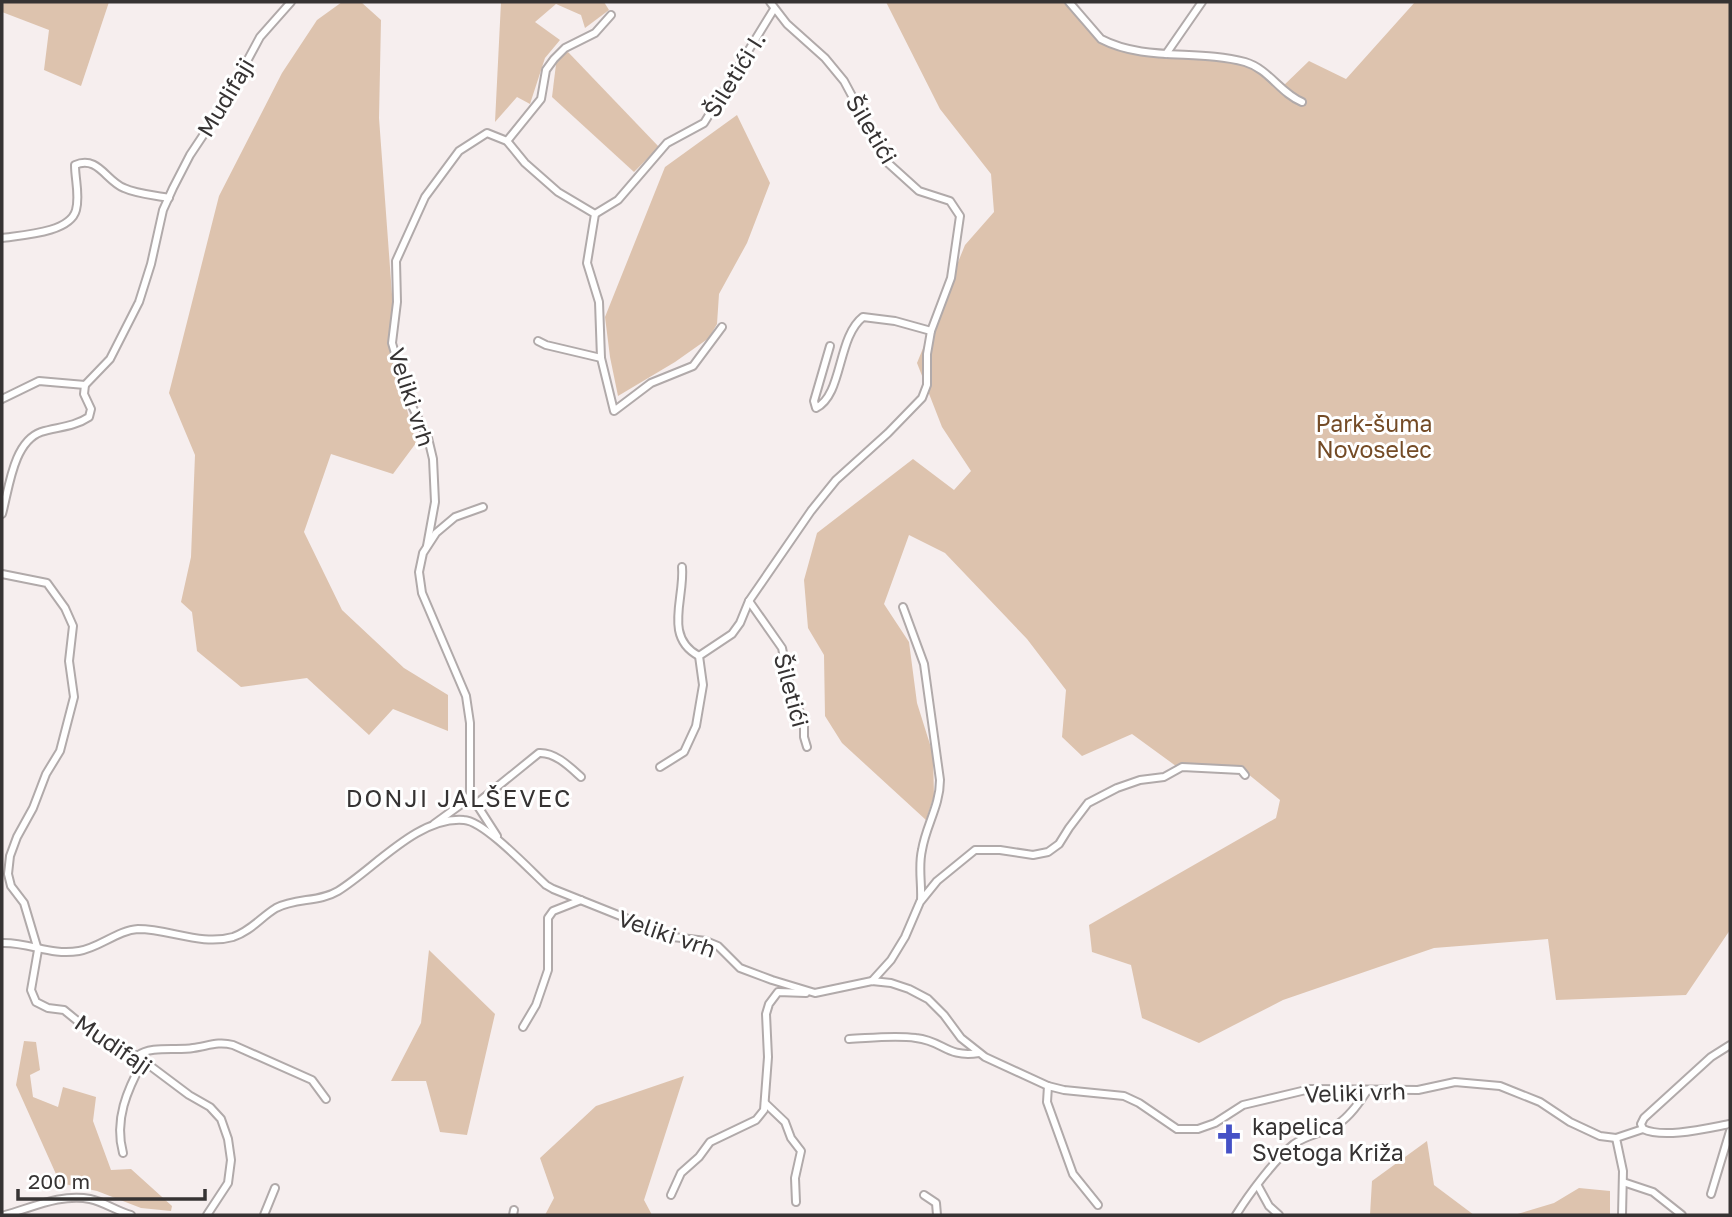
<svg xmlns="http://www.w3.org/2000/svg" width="1732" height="1217" viewBox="0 0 1732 1217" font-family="'Golos Text',sans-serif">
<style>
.green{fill:#ddc3ae}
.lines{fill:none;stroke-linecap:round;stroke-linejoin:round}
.street-casing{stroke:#b1aaaa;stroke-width:10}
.street{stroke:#fff;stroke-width:6}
.labels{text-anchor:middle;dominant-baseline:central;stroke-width:6;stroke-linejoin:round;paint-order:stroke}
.street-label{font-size:23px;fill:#363333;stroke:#fff}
.park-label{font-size:23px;fill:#744b26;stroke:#fff}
.poi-label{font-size:23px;fill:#363333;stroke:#fff;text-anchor:start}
.neighbourhood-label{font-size:24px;letter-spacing:2px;fill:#363333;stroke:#fff}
</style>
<rect width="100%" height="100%" fill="#f6eeee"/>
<g class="green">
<path d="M2 2H109L81 86 44 70 49 30 2 12Z"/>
<path d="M342 2H361L381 20 379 118 398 376 416 443 393 474 331 454 304 532 342 610 404 668 448 695V731L393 709 369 735 307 678 241 687 197 651 192 612 181 602 191 557 195 455 169 393 219 196 282 73 317 20Z"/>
<path d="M501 2H604L609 10 585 28 581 15 556 4 535 22 560 40 545 58 530 104 517 97 495 122Z"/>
<path d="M886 2H1067L1095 37 1117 49 1253 65 1281 88 1309 61 1346 79 1415 2H1730V930L1686 995 1556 1000 1548 939 1434 948 1283 1000 1199 1043 1142 1018 1131 965 1092 952 1089 925 1276 818 1280 800 1237 765 1180 769 1132 734 1082 756 1062 737 1066 690 1027 639 945 553 909 535 884 604 909 642 917 703 933 754 934 796 926 820 842 743 825 716 824 655 808 628 804 580 817 533 913 459 954 490 971 471 942 427 917 363 965 245 994 212 991 174 940 109Z"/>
<path d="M568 52 659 147 634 172 552 97 557 56Z"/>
<path d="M737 115 770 183 747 243 719 294 717 324 709 338 675 362 618 396 610 357 605 317 665 167Z"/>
<path d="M429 950 495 1014 467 1135 440 1132 426 1081H391L421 1023Z"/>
<path d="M24 1041 36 1042 40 1070 30 1075 33 1097 58 1107 63 1087 96 1097 93 1121 111 1170 131 1169 172 1206 171 1211 141 1208 97 1191 60 1183 16 1085Z"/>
<path d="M684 1076 644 1200 652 1215H545L554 1198 540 1158 596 1106Z"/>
<path d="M1427 1141 1434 1185 1474 1215H1370L1372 1181Z"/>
<path d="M1579 1188 1610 1191V1215H1514L1554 1203Z"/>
</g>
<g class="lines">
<g class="street-casing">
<g id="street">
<path d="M1069 2 1101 39C1145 62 1198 49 1245 62 1269 69 1280 93 1302 102"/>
<path d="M1166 54 1202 2"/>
<path d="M507 141 541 99 546 70 554 59 565 48 595 33 611 15"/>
<path d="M595 214 618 200 667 143 704 123 774 9"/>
<path d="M2 238C22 235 70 233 76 210 80 195 75 180 75 165 98 155 106 181 124 188 137 194 154 195 169 198"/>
<path d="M538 341 546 345 601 358"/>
<path d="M830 346 814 401 816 408C843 395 837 337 863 317L895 321 931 331"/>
<path d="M2 399 39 381 85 385"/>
<path d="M483 507 455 517 436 533 423 553 419 572 422 593 466 696 470 723V794L497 836"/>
<path d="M2 514C9 489 13 442 41 432 57 427 74 427 89 417L91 409 84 394 85 385 110 359 139 302 151 264 163 210 173 188 190 155 224 104 260 37 291 2"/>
<path d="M427 546 435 502 433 459 428 438 412 406 400 371 392 343 397 302 396 261 425 197 459 151 487 133 507 141 525 163 558 192 595 214 587 263 599 302 601 358 614 411 651 383 693 366 722 327"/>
<path d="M682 567C685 598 663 637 699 656"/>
<path d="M2 574 47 583 65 608 73 626 69 661 74 697 60 751 46 774 33 808 17 837 10 856 8 874 11 886 24 903 38 950 31 990 36 1002 48 1008 64 1010 91 1032 137 1056 189 1095 210 1107 221 1119 228 1139 231 1160 228 1183 207 1215"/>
<path d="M749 601 782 648 791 691 804 722V737L807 747"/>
<path d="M903 607 924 664 940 780C940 806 926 825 922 850 918 867 922 883 921 900"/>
<path d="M660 767 684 752 696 726 703 685 699 656 732 634 740 623 749 601 811 511 836 480 888 433 922 398 927 385V354L931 331 951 278 960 216 950 201 919 191 888 163 844 81 825 58 787 24 770 2"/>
<path d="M476 804 539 753C555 752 570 767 581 777"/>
<path d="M434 824 467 800 470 794"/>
<path d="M2 943C30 942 50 956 79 951 99 948 118 930 138 929 170 929 201 946 233 937 251 931 261 917 276 908 295 898 320 902 338 891 374 869 418 816 464 820 484 821 530 870 546 885L553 889 673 937 706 941 718 946 740 968 772 980 815 993 872 981 891 983 909 989 928 999 944 1015 961 1038 985 1057 1048 1086 1064 1090 1124 1096 1139 1103 1177 1129H1198L1215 1123 1243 1105 1310 1089 1418 1090 1455 1082 1500 1086 1540 1102 1570 1122 1600 1136 1616 1138 1643 1129"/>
<path d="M872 981 891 960 905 937 920 902 937 881 975 850H1000L1033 855 1048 852 1059 844 1069 828 1088 803 1117 788 1140 780 1164 777 1182 767 1241 770 1245 775"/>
<path d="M523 1027 536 1005 548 970V918L553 911 581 900"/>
<path d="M849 1039C871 1038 894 1035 916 1038 944 1041 946 1058 979 1053"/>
<path d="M137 1056C151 1045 177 1051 193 1048 208 1046 218 1041 233 1045L312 1080 326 1099"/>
<path d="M1048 1086 1047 1102 1073 1174 1098 1205"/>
<path d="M765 1103 785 1122 791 1138 801 1151 795 1178 796 1202"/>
<path d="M1643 1129 1641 1124 1644 1118 1711 1057 1730 1045"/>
<path d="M1643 1129C1664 1139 1708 1128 1730 1124"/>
<path d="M1616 1138 1623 1171 1622 1215"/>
<path d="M123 1153C114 1120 127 1090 143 1061"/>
<path d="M1623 1182 1653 1192 1682 1215"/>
<path d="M1258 1186 1269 1206 1279 1215"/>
<path d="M1711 1194 1730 1131"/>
<path d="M671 1195 681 1173 699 1157 710 1142 756 1120 764 1110 768 1057 766 1014 769 1004 778 992 806 993"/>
<path d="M924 1195 936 1203 937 1215"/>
<path d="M5 1215C31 1208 62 1193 90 1199 104 1202 117 1211 131 1215"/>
<path d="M264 1215 275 1188"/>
<path d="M513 1215 514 1210"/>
<path d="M1236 1215C1249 1194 1275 1159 1294 1144 1308 1134 1325 1133 1338 1124 1350 1116 1359 1103 1367 1091"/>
</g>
</g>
<use href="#street" class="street"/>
</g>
<defs>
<g id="church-bare" transform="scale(2.415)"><path d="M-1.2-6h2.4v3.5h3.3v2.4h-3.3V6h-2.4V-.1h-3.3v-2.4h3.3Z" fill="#4551c6" stroke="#fff" stroke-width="2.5" paint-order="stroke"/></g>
</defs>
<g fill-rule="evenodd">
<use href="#church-bare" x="1229" y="1139"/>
</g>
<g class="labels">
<g class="street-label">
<text transform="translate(734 74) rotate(-58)">Šiletići I.</text>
<text transform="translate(225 97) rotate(-59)">Mudifaji</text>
<text transform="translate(872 129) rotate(59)">Šiletići</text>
<text transform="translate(412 397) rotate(72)">Veliki vrh</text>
<text transform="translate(792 690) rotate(75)">Šiletići</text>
<text transform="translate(667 933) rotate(19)">Veliki vrh</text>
<text transform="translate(114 1044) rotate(34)">Mudifaji</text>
<text transform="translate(1355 1092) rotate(-2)">Veliki vrh</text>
</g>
<g class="park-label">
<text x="1374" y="423">Park-šuma<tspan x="1374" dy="26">Novoselec</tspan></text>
</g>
<g class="poi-label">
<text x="1252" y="1126">kapelica<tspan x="1252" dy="26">Svetoga Križa</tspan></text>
</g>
<g class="neighbourhood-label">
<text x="459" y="797">DONJI JALŠEVEC</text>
</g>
</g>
<rect width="1732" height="1217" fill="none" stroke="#363333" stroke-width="7"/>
<path d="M18 1189v10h187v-10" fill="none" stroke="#363333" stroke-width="3.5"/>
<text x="28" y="1189" font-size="21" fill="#363333" stroke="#ffffff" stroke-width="5" paint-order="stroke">200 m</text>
</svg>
